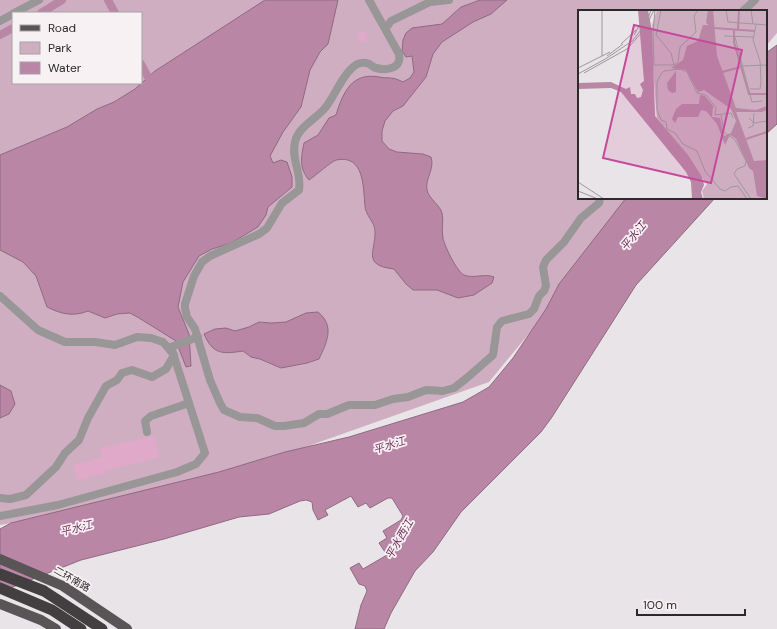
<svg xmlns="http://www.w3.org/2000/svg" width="777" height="629" viewBox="0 0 777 629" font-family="'DM Sans','Noto Sans SC',sans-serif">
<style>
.green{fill:#d0aec1;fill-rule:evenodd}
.water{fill:#ba86a5;stroke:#8f6a80}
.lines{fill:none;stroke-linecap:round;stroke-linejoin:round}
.canal{stroke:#ba86a5;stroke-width:8}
.building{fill:#e0a9c9}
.minor{stroke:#989697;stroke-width:8}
.major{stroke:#595557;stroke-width:10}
.highway{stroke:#433f41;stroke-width:11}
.labels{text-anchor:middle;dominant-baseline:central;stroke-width:3.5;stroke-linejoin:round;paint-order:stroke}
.street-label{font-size:10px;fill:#2b292a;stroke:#f7f1f4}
.water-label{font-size:11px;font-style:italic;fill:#6e2e58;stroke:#f7f1f4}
.inset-river{fill:none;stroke:#ba86a5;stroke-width:2}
.inset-road{fill:none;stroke:#9d999b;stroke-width:1}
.view{fill:#c54a9b;fill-opacity:0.15;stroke:#c54a9b;stroke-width:2}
.inset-edge{fill:none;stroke:#2b292a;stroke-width:2}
</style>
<rect width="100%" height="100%" fill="#e9e4e7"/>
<path class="green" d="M0 0H777V33L766 46V11H579V198H641L489 382 218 478 87 511 0 525ZM13 13H141V83H13Z"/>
<g class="water">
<path d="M265 0H338L328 44 320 52 310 70 301 107 283 132 270 156 273 163 281 160 287 162 292 177V187L268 207 266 215 258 227 231 243 212 249 199 256 183 282 178 307 189 334 191 366 186 367 176 341 139 318 130 313 117 314 105 318 88 311C73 317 61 314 47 307L36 276 23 262 0 250V155L67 127 97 109 114 102 135 89 155 71Z"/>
<path d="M480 0H507L491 14 473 22 442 42 433 54 426 77 403 106 393 111 385 121 382 131V141L389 149 397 152 423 154 431 157C435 169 425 178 427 190 429 199 440 205 442 213 444 221 441 230 443 238 444 245 457 272 464 275 474 279 484 273 494 277L492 283 474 295 458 298 437 290H413L406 284 394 269C361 265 376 251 375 231 375 222 365 215 365 206 363 188 365 154 336 160 332 161 315 176 309 180 299 168 301 158 304 143L318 135 329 118 336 115C343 92 352 72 379 77 390 79 391 76 403 82L410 78 414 72 412 56 406 57 402 51 403 40 406 33 412 28 442 24 461 7Z"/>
<path d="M777 45V124L766 134V53Z"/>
<path d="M626 198H715L636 285 552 417 541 432 461 512 433 552 415 571 391 613 384 629H355L361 605 367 591 365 586 359 584 350 568 359 563 363 569 387 555 379 543 387 538 383 531 401 520 403 516 392 498H388L370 508 366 503 358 507 351 496 325 510 328 515 318 520 313 510 312 502 306 500 300 501 269 514 239 517 164 539 81 560 0 592V529L11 523 219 472 285 452 349 437 463 402 489 387 513 358 546 309 559 284Z"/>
<path d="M318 312C335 326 327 342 319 359L307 363 281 368 260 359 251 357 243 351C223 354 213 355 204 334L215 329 226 328 235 331 249 327 259 322 271 323 286 322 306 313Z"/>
<path d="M0 385 11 391 15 404 9 414 0 418Z"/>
</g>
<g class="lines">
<g class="canal">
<path d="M108 0 115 13"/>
<path d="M41 13 62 0"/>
<path d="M0 35 13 28"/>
<path d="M141 64 148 77"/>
</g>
</g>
<g class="building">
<path d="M366 32 367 41 359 42 358 33Z"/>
<path d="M155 436 159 458 105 470 106 473 77 480 74 465 102 457 100 448Z"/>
</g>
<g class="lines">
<g class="minor">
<path d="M369 0 399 54C402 68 388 71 376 68 372 67 370 63 366 63 361 62 356 64 352 68 340 79 335 96 325 108 316 119 298 127 295 142 291 159 302 174 299 190L282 203 267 228 259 234 210 256 202 262 194 276 185 304V308L187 317 195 329 210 380 220 403 224 410 240 417 257 418 275 426H284L304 423 319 414H327L349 405H375L393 399 408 397 426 390 443 391 454 388 468 377 493 355 497 327 502 321 529 314 534 309 539 296 544 291 546 286 543 267 546 260 564 242 581 218 599 203 600 198"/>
<path d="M743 11 755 0"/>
<path d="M14 13 39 0"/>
<path d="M0 21 13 14"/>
<path d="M386 28 391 21 430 2 449 0"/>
<path d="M0 296 38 330 65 342H95L115 345 137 337 151 338 163 342 174 355 166 369 152 377 132 370 122 373 117 380 106 386 88 418 79 440 65 453 56 467 26 495 10 499 0 498"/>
<path d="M147 432 145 421 151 416 189 403"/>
<path d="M0 516 58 505 177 472 196 464 205 453 171 347 198 337"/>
</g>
<g class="major">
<path d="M0 559 63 586 127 629"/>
<path d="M0 604 41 620 56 629"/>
</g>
<g class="highway">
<path d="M0 574 44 591 102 629"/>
<path d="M0 588 52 610 81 629"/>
</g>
</g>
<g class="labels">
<g class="street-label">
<text transform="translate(72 579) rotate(30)">二环南路</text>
</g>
<g class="water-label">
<text transform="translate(633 236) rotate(-50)">平水江</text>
<text transform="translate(389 445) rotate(-17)">平水江</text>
<text transform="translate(76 528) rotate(-14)">平水江</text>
<text transform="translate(399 539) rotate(-60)">平水西江</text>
</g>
</g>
<g transform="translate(578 10)">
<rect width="189" height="189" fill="#e9e4e7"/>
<path d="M79 0H189V189H126L124 181 129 174 79 108 73 35 74 15Z" fill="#d0aec1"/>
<path d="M60 0H70L74 21 77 106 110 145 124 167 126 175 123 182 125 189H114L113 172 108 162 43 82 33 78 0 79V73L33 72 48 79 52 77 53 84H57L59 88 63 87 65 80 62 74 66 71ZM130 0H135L139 46 158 98 178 100 189 96V100L184 102H158L176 151 189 150V189L179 186 175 161 171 158 158 129 152 125 147 135 139 114 128 101 123 100 120 107H100L97 113 94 109 98 99 104 94H121L122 85 127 86 135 96 134 107 142 108 146 126 153 123 158 111 153 99 126 80 120 82 108 60 93 58 105 50 109 36 120 31 125 15H131L128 13ZM98 61V82L94 83 90 80 89 73Z" fill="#ba86a5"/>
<path class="inset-river" d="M136 18 177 21M156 20V32L171 84H189M160 20 161 0M144 62 163 57M168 129 189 122"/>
<path class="inset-road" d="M77 0 75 23 76 55H97L98 60M83 0 78 25 93 43 96 55 100 52 102 37 118 22 116 6 120 0M148 0 150 12 189 15M173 0 175 14M56 25 70 0M146 26 175 27M157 27 174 92 184 91M43 34 58 20M24 46V0M29 46 45 34M165 56 189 55M0 58 32 42M6 63 49 39 66 20 76 0M0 64 29 48 54 31 68 14 73 0M172 79H182L183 72 182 51 175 30 178 15M143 105 146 122 157 130 168 151 167 156 159 159 156 164 173 189M155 108 153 103 137 105 138 98 128 85 119 83 109 62 102 59 86 61 83 64 79 72V100L83 110 88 112 89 119 97 123 105 134 119 141 127 161 142 179 147 181 153 177 160 176 169 189M171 108 176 113 189 111M170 118 175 116 176 103M0 172 26 189M0 181 20 189"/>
<path class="view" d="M56 15 164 40 133 173 25 148Z"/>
<rect width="189" height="189" class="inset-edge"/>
</g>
<rect x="12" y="12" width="130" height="72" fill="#f7f1f4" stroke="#a5a1a3"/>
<rect x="20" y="25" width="20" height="6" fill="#595557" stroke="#a5a1a3"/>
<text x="48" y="32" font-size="12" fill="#2b292a">Road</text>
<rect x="20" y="42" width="20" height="12" fill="#d0aec1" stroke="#a5a1a3"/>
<text x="48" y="52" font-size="12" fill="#2b292a">Park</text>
<rect x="20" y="62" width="20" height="12" fill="#ba86a5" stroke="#a5a1a3"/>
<text x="48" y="72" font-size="12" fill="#2b292a">Water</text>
<path d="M637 609v6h108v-6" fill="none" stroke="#2b292a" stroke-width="2"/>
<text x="643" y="609" font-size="12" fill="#2b292a" stroke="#f7f1f4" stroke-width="3" paint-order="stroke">100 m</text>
</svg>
